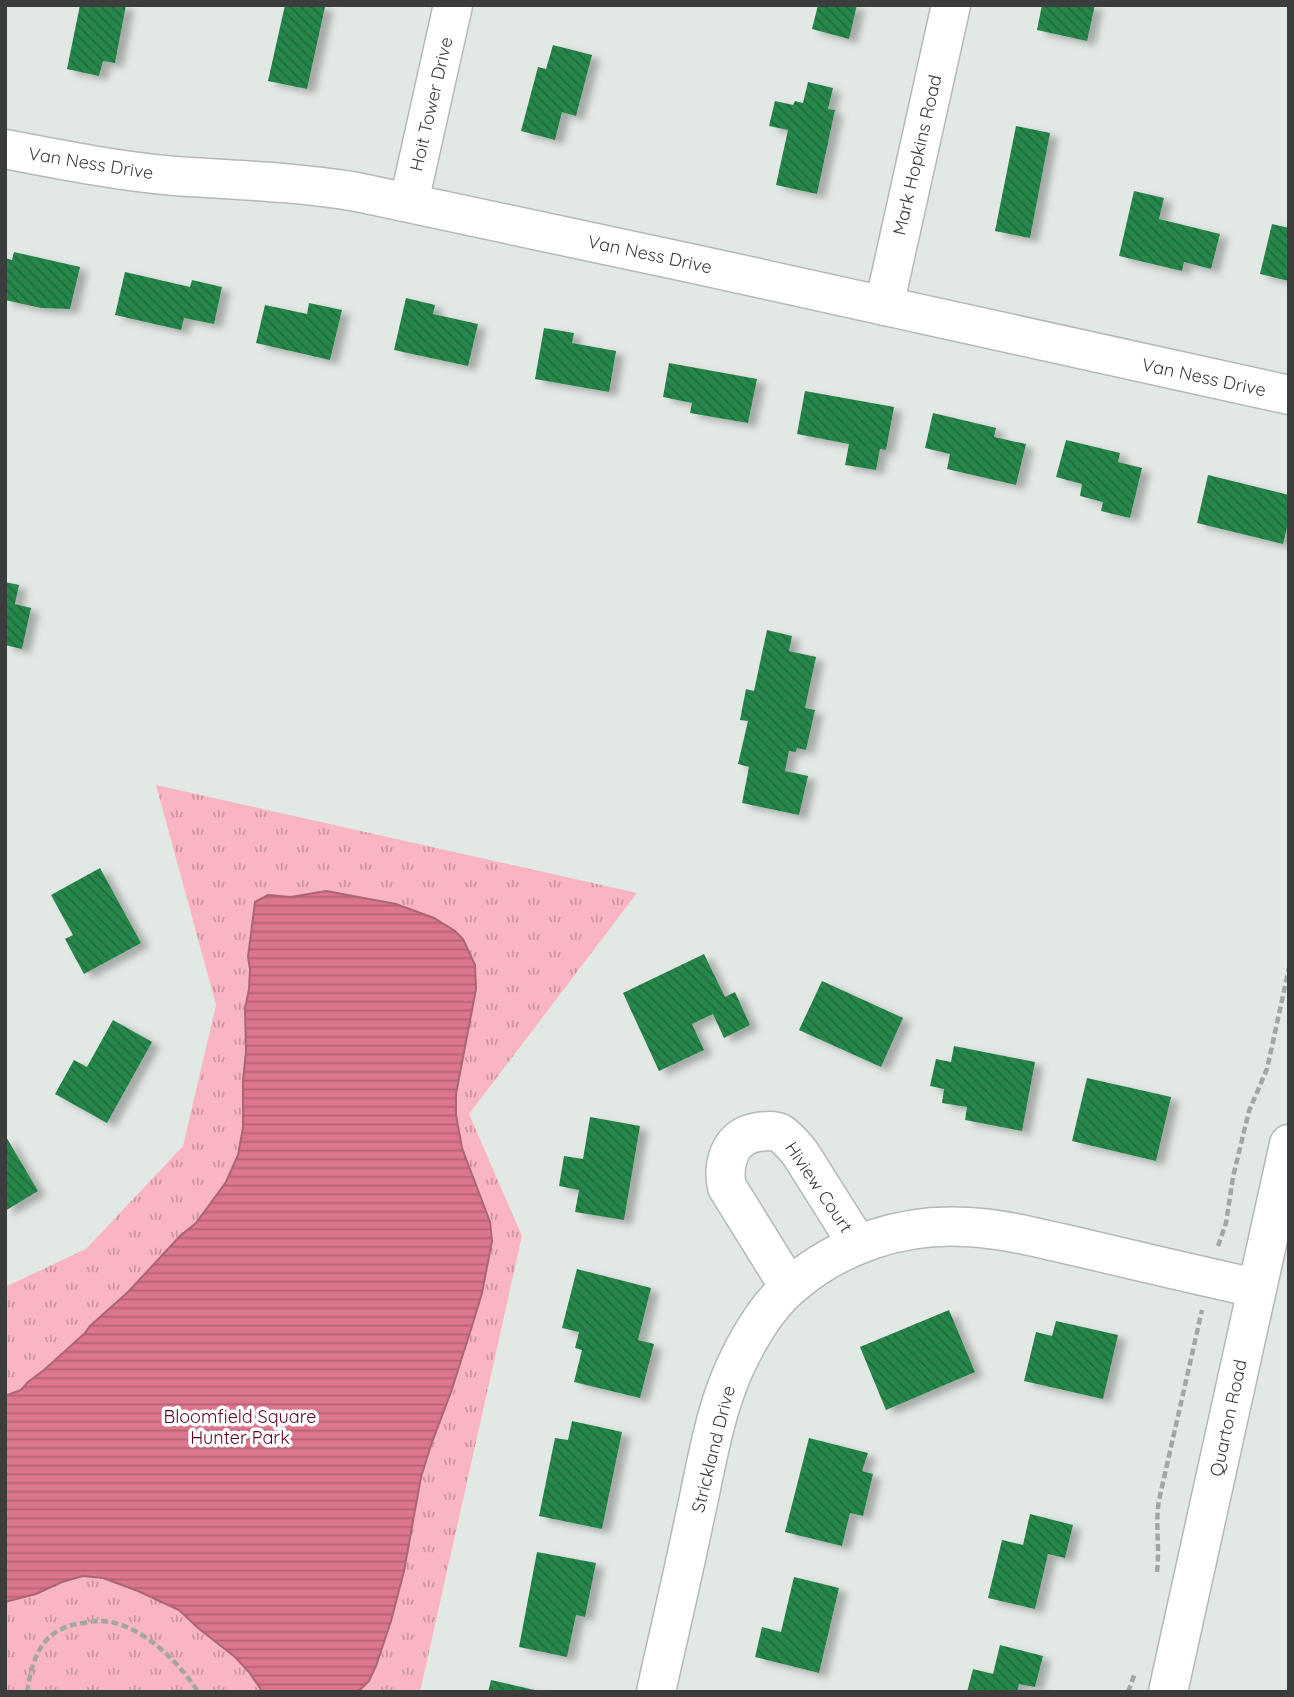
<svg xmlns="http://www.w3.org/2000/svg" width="1294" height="1697" viewBox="0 0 1294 1697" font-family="Quicksand,sans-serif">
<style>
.park{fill:url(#park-tufts)}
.water{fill:url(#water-rules);stroke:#ab6574;stroke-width:2}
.building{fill:url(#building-back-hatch);filter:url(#shadow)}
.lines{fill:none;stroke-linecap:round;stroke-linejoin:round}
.minor-casing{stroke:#b3b9b4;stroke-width:41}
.path{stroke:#a2a7a4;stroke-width:4.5;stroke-dasharray:7 3.5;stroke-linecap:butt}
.minor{stroke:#fff;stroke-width:38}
.labels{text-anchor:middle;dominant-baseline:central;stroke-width:7;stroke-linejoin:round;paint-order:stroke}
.street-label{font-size:18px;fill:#3a3d3b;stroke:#fff}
.park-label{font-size:18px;fill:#5d0024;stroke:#fff}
</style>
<defs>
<pattern id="park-tufts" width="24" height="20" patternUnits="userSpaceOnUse" patternTransform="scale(1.75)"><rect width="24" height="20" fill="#f9b5c1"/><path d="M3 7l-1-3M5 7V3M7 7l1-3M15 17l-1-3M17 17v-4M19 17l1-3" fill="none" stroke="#cb949e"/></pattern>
<pattern id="water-rules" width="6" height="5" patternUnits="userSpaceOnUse" patternTransform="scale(1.75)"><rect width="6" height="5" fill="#db768d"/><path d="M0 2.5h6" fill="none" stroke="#b36274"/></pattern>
<pattern id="building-back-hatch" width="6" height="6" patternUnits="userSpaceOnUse" patternTransform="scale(1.75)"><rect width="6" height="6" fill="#28874b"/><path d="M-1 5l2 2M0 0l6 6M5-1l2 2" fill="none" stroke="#226a3d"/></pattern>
<filter id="shadow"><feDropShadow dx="8" dy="4.5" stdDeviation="3.5" flood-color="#0004"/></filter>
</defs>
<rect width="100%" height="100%" fill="#e2e8e4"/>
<path class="park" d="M156 785 637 893 469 1114 522 1236 420 1692H5V1287L86 1249 183 1146 216 1005Z"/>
<path class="water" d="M326 891 396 904 434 918 455 931 463 939 475 965 476 989 456 1094V1115L462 1148 490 1222 492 1241 482 1293 472 1326 451 1392 431 1445 421 1477 404 1571 391 1621 376 1666 369 1681 361 1689 355 1692H261L260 1688 249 1672 235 1657 198 1628 179 1610 138 1591 103 1578 83 1576 62 1582 36 1594 5 1602V1396L21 1390 28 1382 44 1370 85 1333 90 1326 128 1292 180 1236 196 1223 226 1182 238 1155 243 1128V1081L246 1051 245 1009 249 989 250 969 248 957 255 902 268 895 291 897Z"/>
<g class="building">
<path d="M80 5H126L115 63 103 61 99 76 67 69Z"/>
<path d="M285 5H321L325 7 307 89 268 81Z"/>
<path d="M818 5H857L849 39 812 29Z"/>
<path d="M1042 5H1095L1087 41 1037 30Z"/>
<path d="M553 45 592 55 576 116 562 112 555 140 521 131 538 67 546 69Z"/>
<path d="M808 82 833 88 828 109 835 110 817 194 776 185 788 130 769 126 775 101 793 105 795 101 803 103Z"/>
<path d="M1016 126 1050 133 1030 238 995 231Z"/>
<path d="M1134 191 1164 198 1159 219 1220 234 1211 269 1184 262 1182 271 1119 256Z"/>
<path d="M1272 224 1289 228V281L1260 274Z"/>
<path d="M14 252 80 267 70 309 41 308 5 300V258L12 260Z"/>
<path d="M125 272 190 287 192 280 222 287 214 324 184 318 181 330 115 315Z"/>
<path d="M406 298 435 305 433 314 478 324 468 366 394 350Z"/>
<path d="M309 303 342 310 330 360 256 343 265 305 307 314Z"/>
<path d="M544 328 574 333 572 343 616 351 609 392 535 379Z"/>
<path d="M669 363 757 379 748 423 690 413 692 403 663 397Z"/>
<path d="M805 391 894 407 886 450 880 449 876 470 845 465 849 444 797 434Z"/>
<path d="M933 413 996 428 994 437 1026 444 1016 485 947 469 950 454 925 448Z"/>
<path d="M1066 440 1120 453 1118 462 1142 468 1130 518 1101 511 1103 502 1080 496 1082 484 1056 477Z"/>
<path d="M1208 475 1289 495V519L1283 544 1197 523Z"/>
<path d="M5 582 19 585 15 604 31 608 22 649 5 645Z"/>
<path d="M767 630 792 636 789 651 816 657 805 708 815 710 806 750 797 748 796 752 789 751 785 771 808 776 799 815 742 803 749 767 738 764 748 721 740 720 746 689 754 691Z"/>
<path d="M100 868 141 943 84 974 65 939 73 935 51 895Z"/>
<path d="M704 954 725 997 735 992 750 1025 724 1038 713 1014 692 1024 704 1050 659 1071 623 993Z"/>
<path d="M822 981 903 1018 881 1067 799 1030Z"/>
<path d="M113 1020 152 1042 107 1123 55 1094 74 1060 87 1067Z"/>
<path d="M954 1046 1035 1062 1022 1131 965 1120 967 1107 942 1103 944 1089 930 1086 936 1059 951 1062Z"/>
<path d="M1087 1078 1171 1097 1156 1161 1072 1141Z"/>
<path d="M590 1117 640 1126 624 1220 575 1212 579 1190 559 1186 564 1156 583 1159Z"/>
<path d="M5 1135 38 1191 5 1211Z"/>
<path d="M577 1269 651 1288 638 1340 654 1344 640 1398 574 1382 582 1350 575 1348 579 1332 562 1328Z"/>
<path d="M949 1310 975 1372 886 1410 860 1347Z"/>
<path d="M1056 1321 1118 1335 1103 1399 1024 1381 1036 1332 1052 1336Z"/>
<path d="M572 1421 622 1432 602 1529 539 1516 555 1438 568 1440Z"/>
<path d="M809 1438 868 1453 862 1471 873 1474 863 1516 850 1513 842 1546 785 1532Z"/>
<path d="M1030 1514 1073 1525 1065 1558 1048 1554 1035 1609 988 1598 1002 1540 1023 1545Z"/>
<path d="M537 1552 596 1563 585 1617 576 1615 567 1657 519 1647Z"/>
<path d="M794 1577 839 1588 819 1673 755 1657 762 1627 781 1632Z"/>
<path d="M1000 1645 1043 1656 1035 1687 1019 1684 1017 1692H967L973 1669 993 1674Z"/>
<path d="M491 1680 539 1691 538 1692H488Z"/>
</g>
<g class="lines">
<g class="minor-casing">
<g id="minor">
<path d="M5 149C62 160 118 171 175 176 236 180 297 182 357 192L699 265 1289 395"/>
<path d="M409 202 453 5"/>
<path d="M884 306 951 5"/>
<path d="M789 1287 727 1187C722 1163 730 1136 758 1132 766 1131 773 1130 780 1133 788 1138 794 1146 800 1153L858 1245"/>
<path d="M656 1692C669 1633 683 1575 695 1516 704 1477 710 1436 723 1398 735 1361 761 1311 791 1286 839 1244 903 1223 967 1227 1009 1229 1050 1241 1091 1250 1146 1263 1201 1276 1256 1288"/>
<path d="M1168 1692 1289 1144"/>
</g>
</g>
<g class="path">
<path d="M1218 1246 1226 1223 1233 1177 1249 1111 1267 1069 1289 968"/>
<path d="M1157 1572C1160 1548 1155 1524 1159 1500L1202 1310"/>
<path d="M27 1692C33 1655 43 1628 83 1623 92 1621 102 1620 111 1622 144 1628 181 1664 198 1692"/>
<path d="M1128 1692 1135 1673"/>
</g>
<use href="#minor" class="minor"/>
</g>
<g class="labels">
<g class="street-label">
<text transform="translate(431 104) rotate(-77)">Hoit Tower Drive</text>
<text transform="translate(917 155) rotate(-77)">Mark Hopkins Road</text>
<text transform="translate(91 163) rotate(9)">Van Ness Drive</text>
<text transform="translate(650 254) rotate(12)">Van Ness Drive</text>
<text transform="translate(1204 377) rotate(12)">Van Ness Drive</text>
<text transform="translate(819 1187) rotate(56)">Hiview Court</text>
<text transform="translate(1228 1418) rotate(-78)">Quarton Road</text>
<text transform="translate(713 1449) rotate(-76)">Strickland Drive</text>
</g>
<g class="park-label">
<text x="240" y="1416">Bloomfield Square<tspan x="240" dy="21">Hunter Park</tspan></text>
</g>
</g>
<rect width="1294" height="1697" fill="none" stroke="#3a3d3b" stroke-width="14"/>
</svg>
